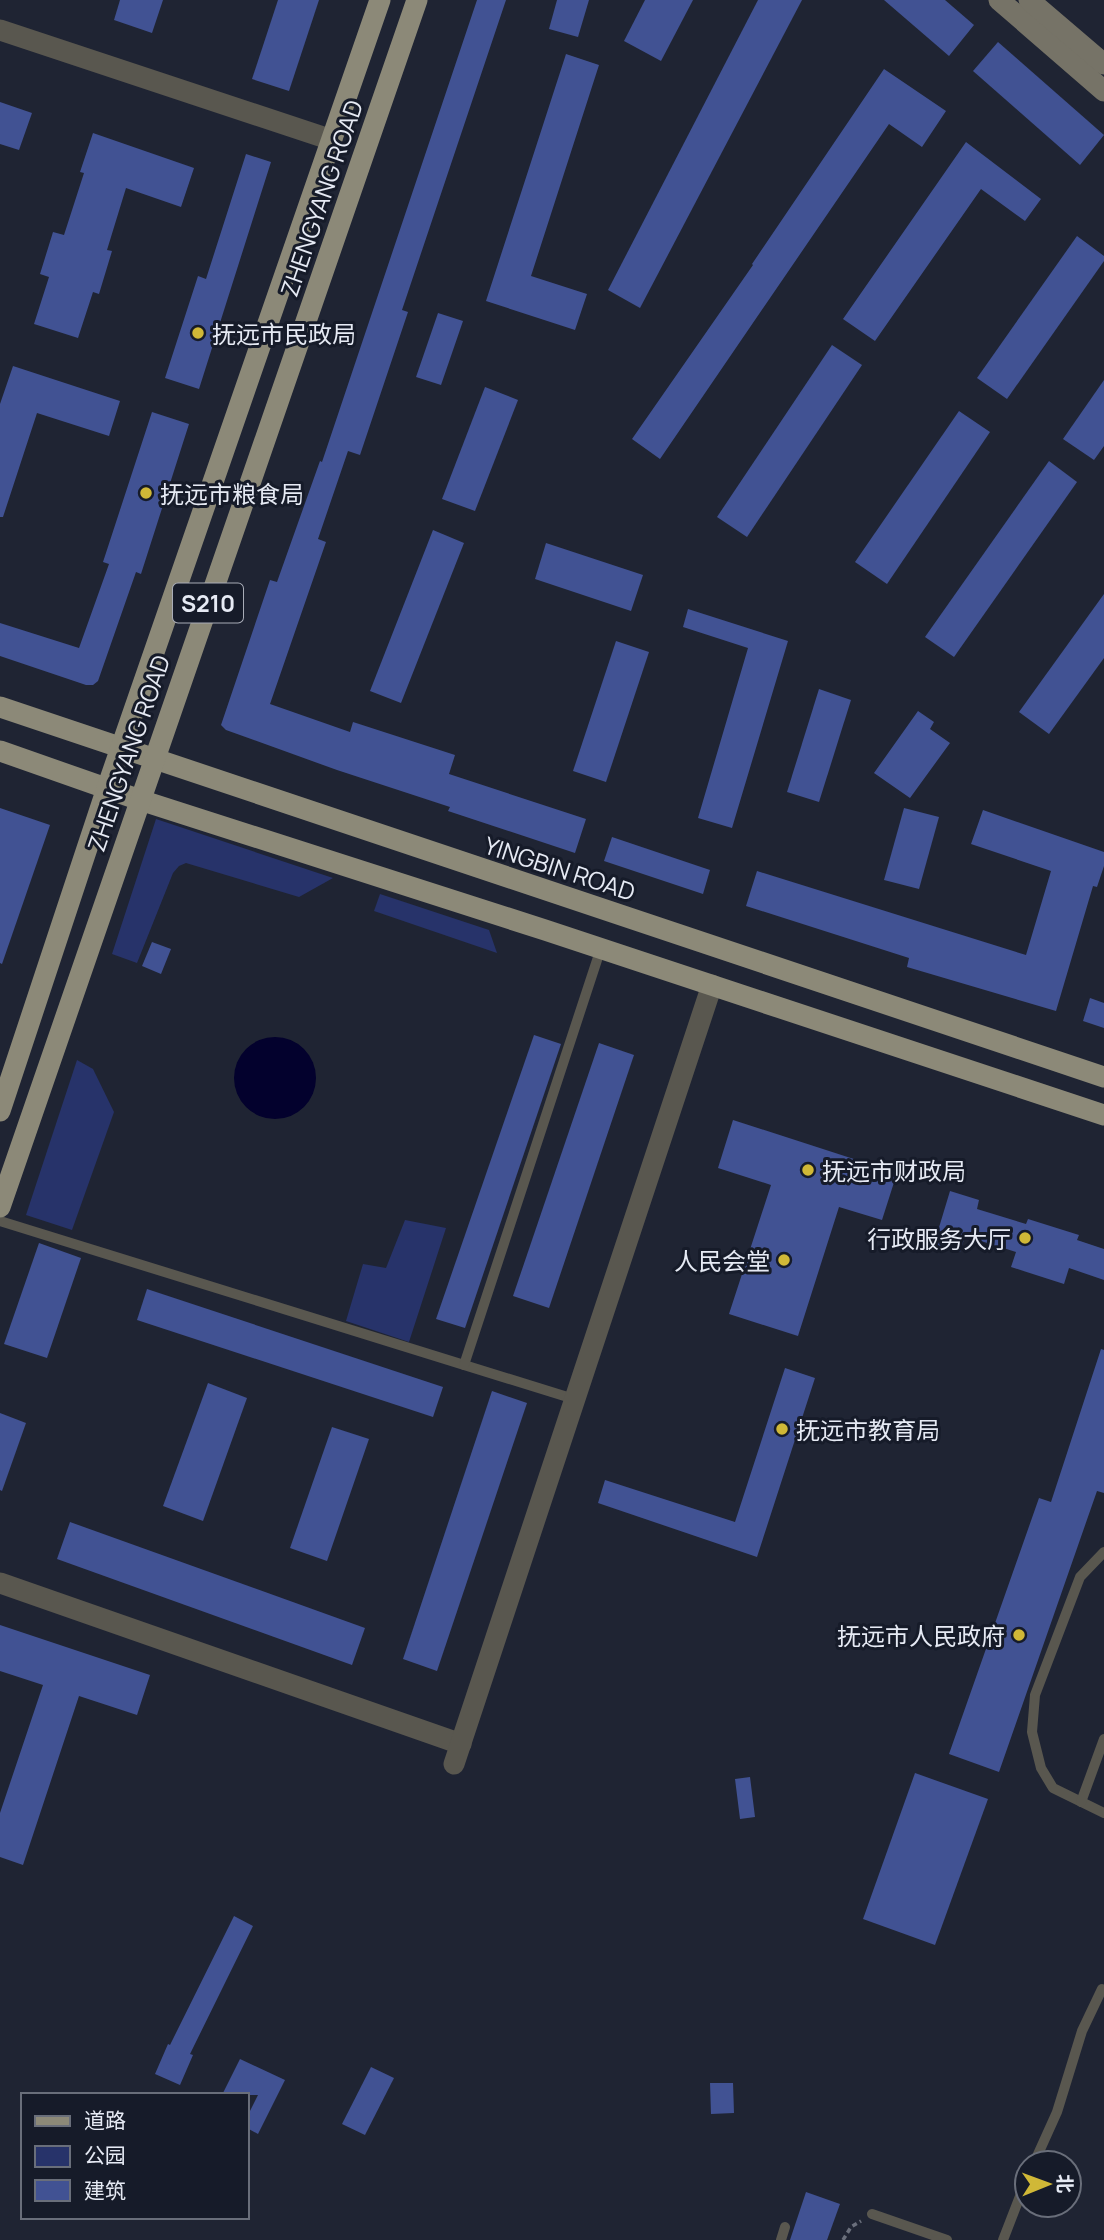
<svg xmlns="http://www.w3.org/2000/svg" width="1104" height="2240" viewBox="0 0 1104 2240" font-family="Manrope,'Noto Sans SC',sans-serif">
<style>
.green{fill:#27336a}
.water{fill:#03012d}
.building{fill:#415293}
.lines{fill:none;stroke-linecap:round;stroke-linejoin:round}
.path{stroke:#6a6f7c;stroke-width:3.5;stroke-dasharray:5 3.5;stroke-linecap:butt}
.lane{stroke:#59574f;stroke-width:10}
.street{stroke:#59574f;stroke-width:21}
.secondary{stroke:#767367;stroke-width:21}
.primary{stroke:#8c8978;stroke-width:21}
.poi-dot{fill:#d0b837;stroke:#161b29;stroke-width:2.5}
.labels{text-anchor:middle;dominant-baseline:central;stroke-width:6;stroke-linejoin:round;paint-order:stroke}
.shield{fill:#161b29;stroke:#a8acb7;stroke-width:2}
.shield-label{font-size:23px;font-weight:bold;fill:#e6eaf4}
.street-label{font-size:24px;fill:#e6eaf4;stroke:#161b29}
.poi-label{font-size:24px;fill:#e6eaf4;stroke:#161b29;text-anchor:start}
</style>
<rect width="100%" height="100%" fill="#1f2433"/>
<g class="green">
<path d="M156 819 333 878 299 897 186 863 179 866 173 873 137 963 112 954Z"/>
<path d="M380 894 489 930 497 953 374 911Z"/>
<path d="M77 1060 93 1069 114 1112 72 1230 26 1215Z"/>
<path d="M405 1220 446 1228 409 1342 346 1321 363 1264 386 1268Z"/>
</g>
<circle class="water" cx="275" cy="1078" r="41"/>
<g class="building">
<path d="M120 0H163L152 33 114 20Z"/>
<path d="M278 0H319L289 91 252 79Z"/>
<path d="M477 0H506L402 310 408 312 360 455 348 451 318 539 326 542 270 704 350 732 353 722 455 755 449 774 586 819 575 853 448 811 450 807 337 770 226 730 221 725 270 580 277 582 320 461 322 462Z"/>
<path d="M557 0H589L578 37 549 29Z"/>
<path d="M645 0H693L661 61 624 41Z"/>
<path d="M758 0H802L640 308 608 290Z"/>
<path d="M884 0H945L974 25 949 56Z"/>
<path d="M998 42 1104 135 1080 165 973 71Z"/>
<path d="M566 54 599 65 531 276 587 294 575 330 486 301Z"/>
<path d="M884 69 946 111 922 147 889 124 660 459 632 439 753 265 752 264Z"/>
<path d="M0 102 32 113 19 150 0 144Z"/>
<path d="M93 133 194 168 181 207 126 188 107 250 112 251 99 294 93 292 78 338 34 324 49 277 40 274 53 232 64 235 84 173 80 172Z"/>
<path d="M966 142 1041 199 1025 221 981 189 875 341 843 319Z"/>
<path d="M246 154 271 162 199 389 165 378 198 276 206 279Z"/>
<path d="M1077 236 1104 256V261L1007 399 977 378Z"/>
<path d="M438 313 463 321 441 385 416 377Z"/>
<path d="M832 345 862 365 747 537 717 517Z"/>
<path d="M13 366 120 401 109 436 37 413 3 517H0V404Z"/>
<path d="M1104 380V446L1094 460 1063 439Z"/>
<path d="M485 387 518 400 475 511 442 499Z"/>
<path d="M959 411 990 432 887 584 855 562Z"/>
<path d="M152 412 189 424 141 574 136 572 98 681 93 685H86L0 656V623L79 648 109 564 103 562Z"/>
<path d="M1049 461 1077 482 954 657 925 637Z"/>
<path d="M433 530 464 543 401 703 370 691Z"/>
<path d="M546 543 643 575 631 611 535 579Z"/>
<path d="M1104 594V658L1049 734 1019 712Z"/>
<path d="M688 609 788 641 732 828 698 818 748 648 683 627Z"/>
<path d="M616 641 649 652 606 782 573 771Z"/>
<path d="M819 689 851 700 819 802 787 792Z"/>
<path d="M918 711 934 722 930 729 950 743 910 798 874 773Z"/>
<path d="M0 808 50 825 2 964 0 963Z"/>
<path d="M904 808 939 817 919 889 884 880Z"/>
<path d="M983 810 1104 852V866L1097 887 1093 886 1056 1011 907 967 909 958 746 906 757 871 1026 955 1051 871 971 844Z"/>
<path d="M612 837 710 870 703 894 604 861Z"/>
<path d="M152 942 171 949 161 974 142 966Z"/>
<path d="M1090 998 1104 1003V1028L1083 1021Z"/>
<path d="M534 1035 561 1044 465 1328 436 1319Z"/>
<path d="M599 1043 634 1055 549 1308 513 1296Z"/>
<path d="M733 1120 897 1173 882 1220 839 1207 798 1336 729 1314 771 1185 718 1168Z"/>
<path d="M950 1191 979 1200 977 1209 1026 1224 1028 1219 1079 1235 1077 1240 1104 1249V1280L1069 1268 1064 1284 1011 1267 1016 1252 965 1236 960 1252 934 1244Z"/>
<path d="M39 1243 81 1258 47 1358 4 1344Z"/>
<path d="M147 1289 443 1387 433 1417 137 1320Z"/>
<path d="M1101 1349 1104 1350V1493L1097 1491 999 1772 949 1754 1039 1498 1051 1502Z"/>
<path d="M785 1368 815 1378 757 1557 598 1503 605 1480 735 1522Z"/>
<path d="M208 1383 247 1398 203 1521 163 1506Z"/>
<path d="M492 1391 527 1403 437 1671 403 1659Z"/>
<path d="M0 1413 26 1423 2 1491 0 1490Z"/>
<path d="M332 1427 369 1439 327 1561 290 1548Z"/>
<path d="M70 1522 365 1628 352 1665 57 1559Z"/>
<path d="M0 1625 150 1675 137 1715 79 1696 23 1865 0 1857V1813L43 1685 0 1671Z"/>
<path d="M915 1773 988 1799 935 1945 863 1919Z"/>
<path d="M750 1777 755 1817 740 1819 735 1779Z"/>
<path d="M234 1916 253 1926 190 2054 193 2055 180 2085 155 2074 168 2044 170 2045Z"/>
<path d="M240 2059 285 2080 258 2134 247 2128V2117L258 2095H222Z"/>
<path d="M371 2067 394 2078 365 2135 342 2124Z"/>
<path d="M710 2083H733L734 2113 711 2114Z"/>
<path d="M806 2192 840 2204 827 2240H790Z"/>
</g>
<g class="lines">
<path class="path" d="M843 2240 851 2227 861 2221"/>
<g class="lane">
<path d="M0 1221 574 1399"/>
<path d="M464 1365 601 948"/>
<path d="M1104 1552 1080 1577 1035 1695 1032 1732 1041 1768 1053 1788 1104 1813"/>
<path d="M1081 1802 1104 1739"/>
<path d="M1034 2163 1057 2112 1082 2031 1102 1989 1104 1990"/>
<path d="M872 2214 947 2240"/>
<path d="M781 2240 785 2227"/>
<path d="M1003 2240 1027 2178"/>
</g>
<g class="street">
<path d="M0 30 332 140"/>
<path d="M0 1583 461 1744"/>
<path d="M454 1764 712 985"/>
</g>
<g class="secondary">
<path d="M999 0 1104 91"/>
<path d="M1029 0 1104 64"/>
</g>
<g class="primary">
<path d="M0 707 1104 1077"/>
<path d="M0 751 140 800 545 930 1104 1115"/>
<path d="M0 1111 107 788 380 0"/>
<path d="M0 1207 417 0"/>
</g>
</g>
<g class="poi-dot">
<circle cx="198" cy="333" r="7"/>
<circle cx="146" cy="493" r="7"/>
<circle cx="808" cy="1170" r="7"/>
<circle cx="1025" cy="1238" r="7"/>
<circle cx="784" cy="1260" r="7"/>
<circle cx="782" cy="1429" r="7"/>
<circle cx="1019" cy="1635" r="7"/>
</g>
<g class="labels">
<rect class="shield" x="173" y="583.5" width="70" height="39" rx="5"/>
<g class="shield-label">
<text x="208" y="603">S210</text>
</g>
<g class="street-label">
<text transform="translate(321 198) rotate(-71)">ZHENGYANG ROAD</text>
<text transform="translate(128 753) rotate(-71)">ZHENGYANG ROAD</text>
<text transform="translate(560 868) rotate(18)">YINGBIN ROAD</text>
</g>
<g class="poi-label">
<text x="212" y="333">抚远市民政局</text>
<text x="160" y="493">抚远市粮食局</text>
<text x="822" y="1170">抚远市财政局</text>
<text x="1011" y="1238" text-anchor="end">行政服务大厅</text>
<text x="770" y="1260" text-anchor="end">人民会堂</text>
<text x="796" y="1429">抚远市教育局</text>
<text x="1005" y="1635" text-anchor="end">抚远市人民政府</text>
</g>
</g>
<rect x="21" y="2093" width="228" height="126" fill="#161b29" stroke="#696e7a" stroke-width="2"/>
<rect x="35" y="2116" width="35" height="10" fill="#8c8978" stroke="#696e7a" stroke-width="2"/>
<text x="84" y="2128" font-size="21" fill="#e6eaf4">道路</text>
<rect x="35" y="2146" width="35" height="21" fill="#27336a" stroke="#696e7a" stroke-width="2"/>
<text x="84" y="2163" font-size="21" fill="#e6eaf4">公园</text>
<rect x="35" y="2180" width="35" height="21" fill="#415293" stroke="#696e7a" stroke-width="2"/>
<text x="84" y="2198" font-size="21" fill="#e6eaf4">建筑</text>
<g transform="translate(1048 2184) rotate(89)"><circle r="33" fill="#161b29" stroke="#696e7a" stroke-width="2"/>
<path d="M0-5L12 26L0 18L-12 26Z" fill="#d0b837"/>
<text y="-10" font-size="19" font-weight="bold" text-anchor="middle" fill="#e6eaf4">北</text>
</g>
</svg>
